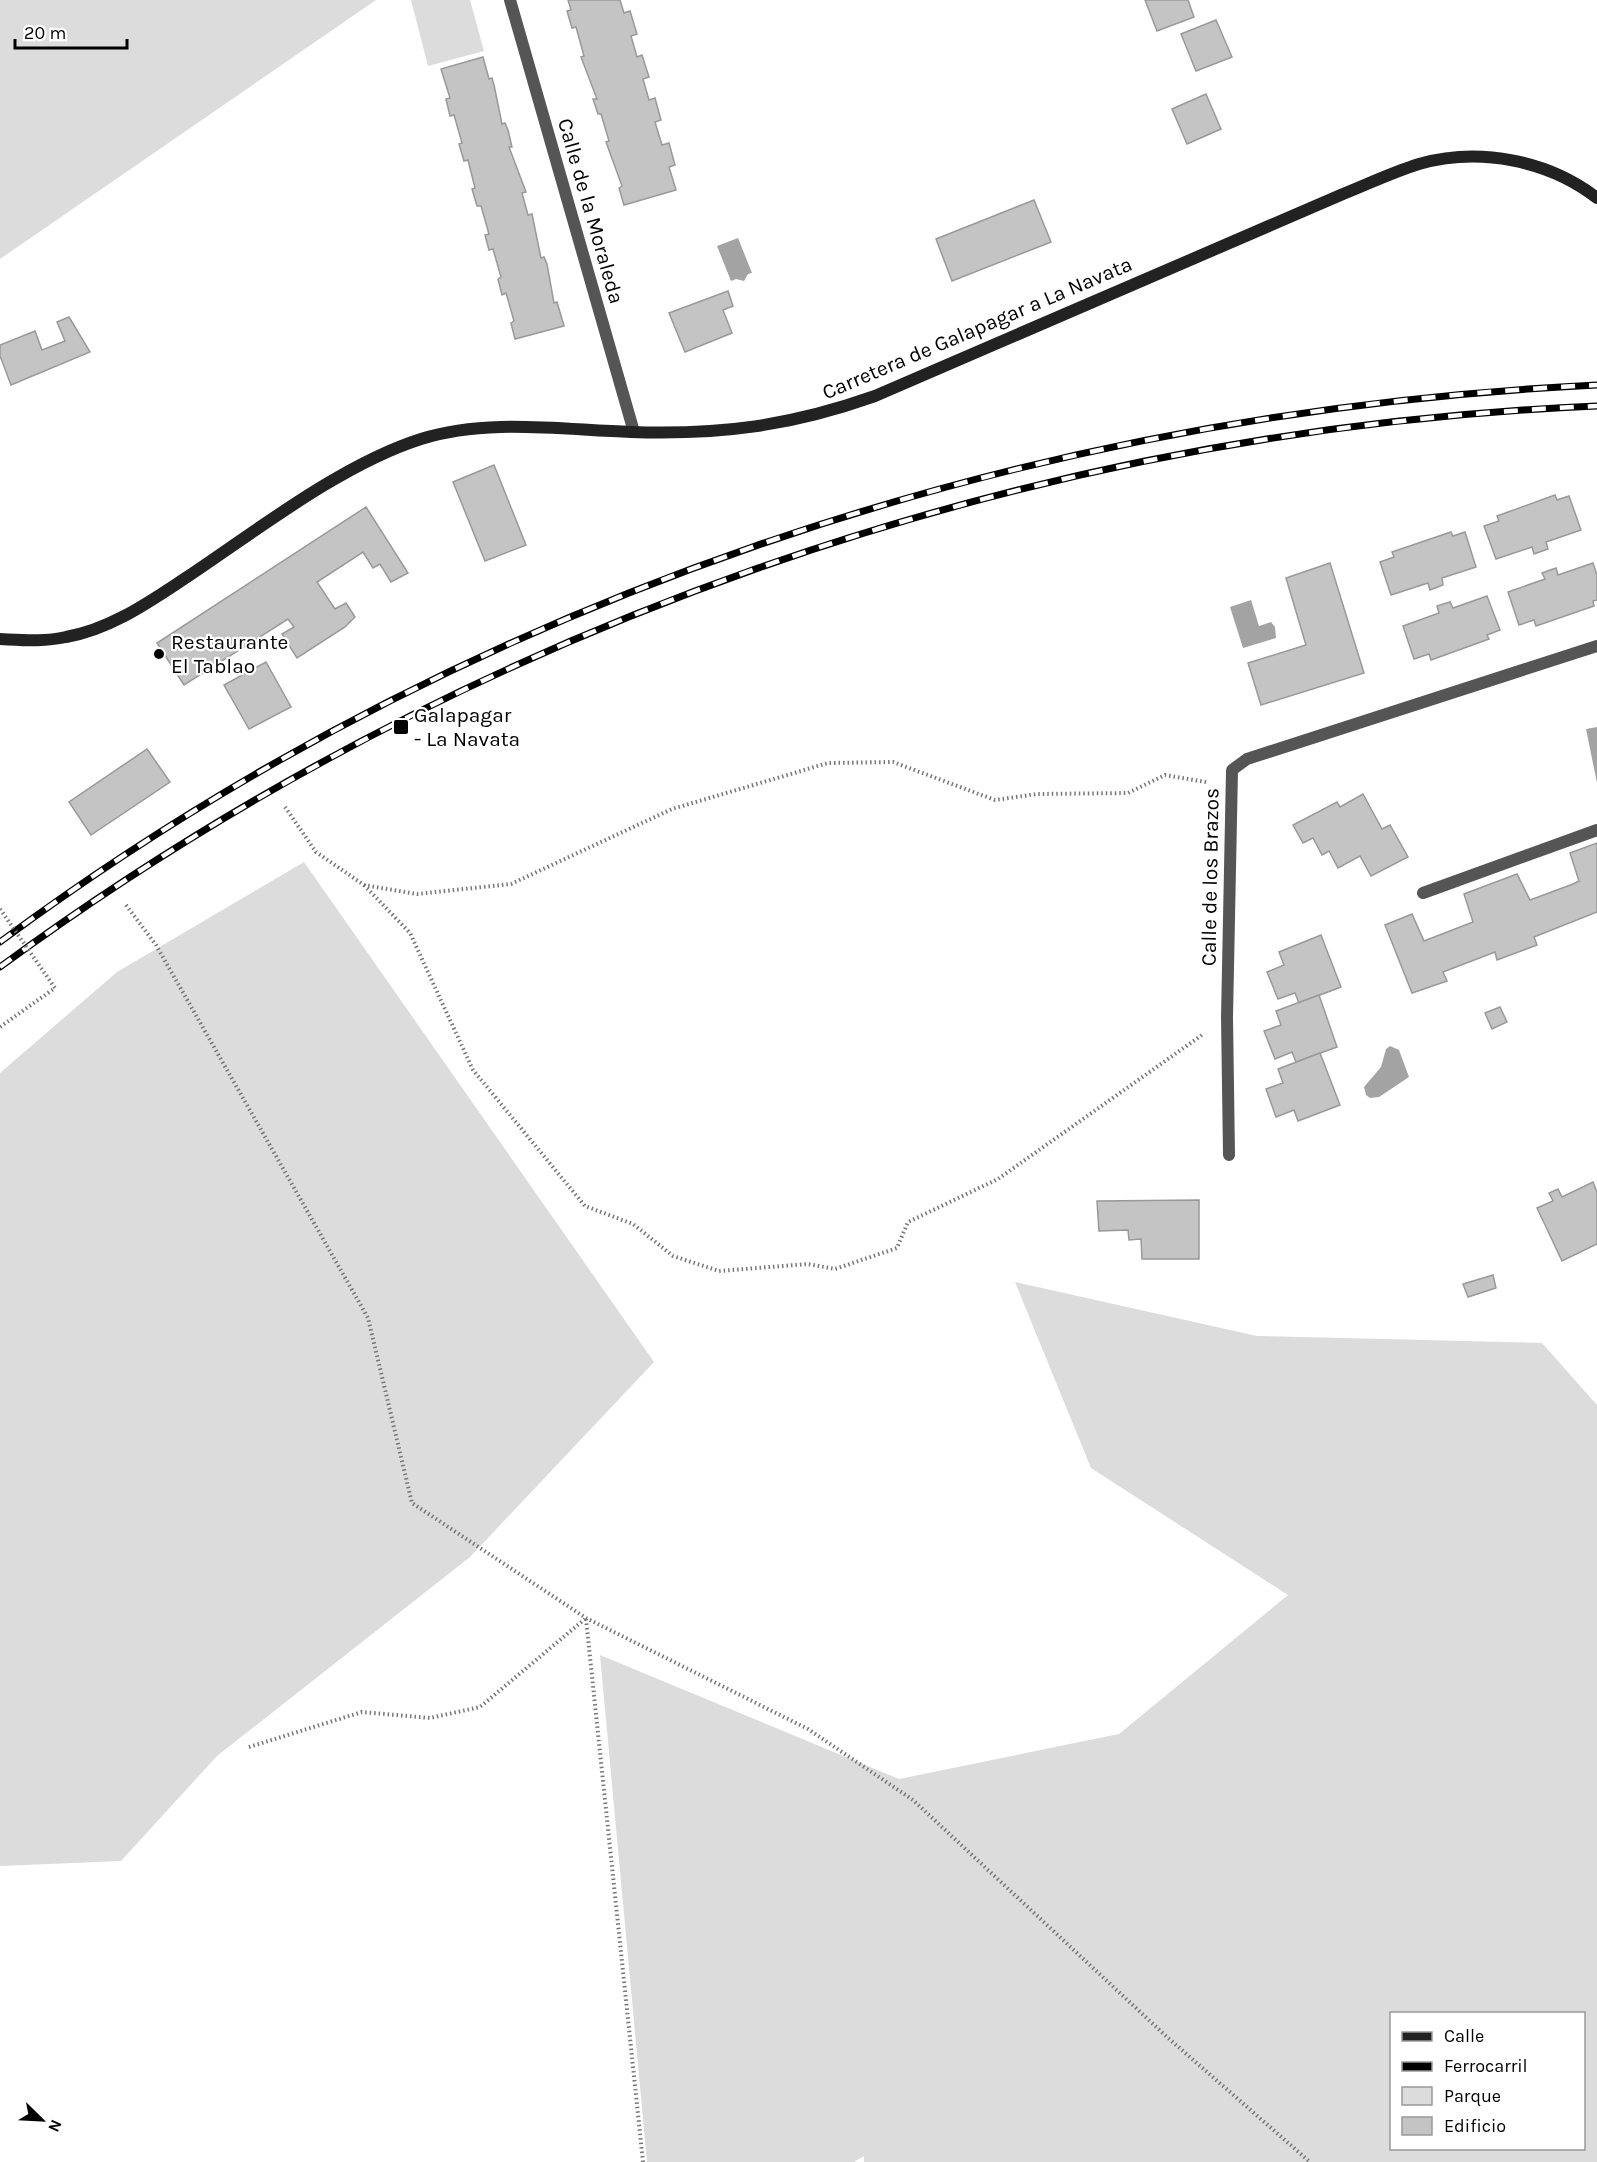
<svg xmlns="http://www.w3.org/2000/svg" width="1597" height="2162" viewBox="0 0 1597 2162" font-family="Karla,sans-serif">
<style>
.green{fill:#dcdcdc;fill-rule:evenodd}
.water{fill:#a3a3a3}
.building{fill:#c4c4c4;stroke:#999;stroke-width:1.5}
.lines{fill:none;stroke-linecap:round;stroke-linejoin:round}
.path{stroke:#777;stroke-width:4;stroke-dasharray:1.5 3;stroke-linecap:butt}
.service{stroke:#555;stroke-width:12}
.minor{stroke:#555;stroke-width:12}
.secondary{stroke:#222;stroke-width:12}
.rail-casing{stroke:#000;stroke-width:7}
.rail{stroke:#fff;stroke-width:4.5;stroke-dasharray:14;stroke-linecap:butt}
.path-bridge{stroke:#777;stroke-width:4;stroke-dasharray:1.5 3;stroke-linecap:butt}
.poi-dot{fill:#000;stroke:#fff;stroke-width:2}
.labels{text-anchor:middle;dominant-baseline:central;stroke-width:4.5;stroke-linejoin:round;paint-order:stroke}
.street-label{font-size:21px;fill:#000;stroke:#fff}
.poi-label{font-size:21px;fill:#000;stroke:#fff;text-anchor:start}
</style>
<rect width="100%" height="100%" fill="#fff"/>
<g class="green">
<path d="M0 0H376L0 259Z"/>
<path d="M411 0H470L484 51 428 66Z"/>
<path d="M304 862 654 1362 470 1557 217 1756 121 1861 0 1866V1073L117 972Z"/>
<path d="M1015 1282 1257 1336 1542 1343 1597 1405V2162H864V2156L854 2162H647L600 1655 899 1779 1119 1734 1288 1595 1091 1468ZM1392 2014H1584V2148H1392Z"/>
</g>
<g class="water">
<path d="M738 238 752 273 748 274 744 281 736 279 731 281 717 246Z"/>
<path d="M1251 600 1259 626 1271 622 1275 627 1276 638 1243 648 1230 607Z"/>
<path d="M1597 727V783L1586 729Z"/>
<path d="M1390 1046 1399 1050 1409 1077 1379 1097 1370 1098 1366 1095 1364 1087 1381 1067 1386 1049Z"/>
</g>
<g class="building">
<path d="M568 0H620L624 13 630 11 637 34 631 36 637 57 642 55 649 77 643 79 649 100 655 98 661 120 655 122 662 145 669 143 675 165 669 167 676 190 624 205 619 188 622 186 606 142 609 141 601 114H598L593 99H597L581 57 584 56 576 27 572 28 567 11 571 10Z"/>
<path d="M1145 0H1188L1194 17 1157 31Z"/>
<path d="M1216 20 1232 57 1196 71 1181 34Z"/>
<path d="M483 57 489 79 492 78 494 85 502 124 505 123 508 130 512 147H509L526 192 522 193 528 215 532 214 541 258 544 257 547 264 554 303 557 302 564 326 515 339 511 323 514 321 506 293 502 295 498 279 501 277 493 249 489 250 485 235 489 234 481 206H477L472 189 475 188 468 160 464 161 459 144 462 143 454 115 450 116 446 99 450 98 441 69Z"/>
<path d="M1206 94 1221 129 1187 144 1172 109Z"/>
<path d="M1034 200 1051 242 952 281 936 239Z"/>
<path d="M728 291 733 306 723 310 732 333 685 352 669 313Z"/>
<path d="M69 317 90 352 11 385 0 356V345L35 331 42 350 65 341 57 322Z"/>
<path d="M494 465 526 545 485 561 453 482Z"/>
<path d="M1555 495 1557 500 1569 496 1581 530 1546 542 1548 549 1534 554 1532 547 1496 559 1484 526 1499 521 1497 516Z"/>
<path d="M366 507 408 573 391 582 380 564 373 568 363 552 317 582 335 609 346 603 355 617 345 627 297 658 282 634 294 627 288 619 184 685 157 643Z"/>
<path d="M1451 532 1453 536 1465 532 1476 567 1442 578 1443 585 1430 590 1428 583 1391 595 1380 562 1394 557 1392 552Z"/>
<path d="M1330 563 1364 673 1261 705 1248 663 1306 645 1286 578Z"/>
<path d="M1593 563 1597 575V600L1593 601 1594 606 1536 626 1534 620 1519 625 1508 592 1545 579 1542 573 1556 568 1558 575Z"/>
<path d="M1487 596 1500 630 1487 635 1489 639 1431 660 1429 654 1414 659 1403 626 1439 613 1437 606 1450 602 1453 608Z"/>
<path d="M266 662 291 707 249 729 224 685Z"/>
<path d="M147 749 170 782 91 835 69 802Z"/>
<path d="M1363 794 1382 829 1390 825 1408 857 1371 876 1360 856 1338 868 1329 851 1322 855 1313 838 1303 843 1293 825 1337 802 1340 807Z"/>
<path d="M1597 843V912L1534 937 1537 945 1497 960 1495 952 1443 972 1447 981 1412 993 1385 925 1412 914 1424 941 1473 922 1464 894 1517 874 1530 900 1573 884 1579 881 1570 853Z"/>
<path d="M1321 935 1341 987 1299 1003 1295 993 1278 999 1267 972 1284 965 1279 952Z"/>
<path d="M1319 995 1337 1047 1296 1062 1292 1052 1275 1059 1264 1031 1281 1025 1276 1011Z"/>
<path d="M1500 1007 1507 1022 1492 1029 1485 1013Z"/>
<path d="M1320 1053 1340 1105 1298 1121 1294 1110 1276 1117 1266 1089 1283 1083 1278 1069Z"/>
<path d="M1593 1182 1597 1192V1244L1562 1261 1537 1208 1553 1201 1549 1193 1558 1189 1562 1197Z"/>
<path d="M1199 1200V1259H1142L1141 1239 1129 1240 1128 1230 1099 1231 1097 1201Z"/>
<path d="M1493 1275 1496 1288 1468 1297 1463 1284Z"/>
</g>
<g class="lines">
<g class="path">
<path d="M285 807 316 852 364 885 417 894 511 884 672 809 828 763 893 762 995 800 1037 794 1128 793 1165 775 1206 782"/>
<path d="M364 885 410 933 473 1070 585 1206 633 1224 673 1256 719 1271 808 1264 835 1269 897 1248 908 1222 998 1179 1202 1035"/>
<path d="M126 905 156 945 368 1318 412 1503 586 1618 808 1729 913 1800 1167 2037 1310 2162"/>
<path d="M586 1619 643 2162"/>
<path d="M249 1747 362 1712 430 1718 480 1707 585 1619"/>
</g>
<path class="service" d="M1423 893 1597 830"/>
<g class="minor">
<path d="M510 0 634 432"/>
<path d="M1229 1155 1227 1017 1232 770 1247 759 1597 646"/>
</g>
<path class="secondary" d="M0 639C22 640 44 642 66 637 111 629 149 602 187 577 256 531 342 464 421 439 487 418 563 430 631 432 721 435 790 426 875 396L1343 194C1368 184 1393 172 1419 164 1479 147 1548 160 1597 198"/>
<g class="rail-casing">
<g id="rail">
<path d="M0 942C462 600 1025 412 1597 385"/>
<path d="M0 967C463 628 1024 430 1597 406"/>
</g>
</g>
<use href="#rail" class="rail"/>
<path class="path-bridge" d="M0 909 55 988 0 1027"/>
</g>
<g class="poi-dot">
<circle cx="159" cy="654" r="6"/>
<rect x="393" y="719" width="16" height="16" rx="3"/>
</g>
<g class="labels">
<g class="street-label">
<text transform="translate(591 211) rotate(74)">Calle de la Moraleda</text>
<text transform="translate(977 328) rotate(-23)">Carretera de Galapagar a La Navata</text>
<text transform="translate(1210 877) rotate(-89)">Calle de los Brazos</text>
</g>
<g class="poi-label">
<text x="171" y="642">Restaurante<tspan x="171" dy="24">El Tablao</tspan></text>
<text x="414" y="715">Galapagar<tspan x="414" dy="24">- La Navata</tspan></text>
</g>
</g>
<rect x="1390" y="2012" width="195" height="138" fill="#ffffff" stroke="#999999" stroke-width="1.5"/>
<rect x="1402" y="2032" width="30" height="9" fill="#222222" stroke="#999999" stroke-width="1.5"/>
<text x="1444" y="2042" font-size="18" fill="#000000">Calle</text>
<rect x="1402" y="2062" width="30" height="9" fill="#000000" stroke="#999999" stroke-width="1.5"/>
<text x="1444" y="2072" font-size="18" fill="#000000">Ferrocarril</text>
<rect x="1402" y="2087" width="30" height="18" fill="#dcdcdc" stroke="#999999" stroke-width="1.5"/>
<text x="1444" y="2102" font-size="18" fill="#000000">Parque</text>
<rect x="1402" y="2117" width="30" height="18" fill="#c4c4c4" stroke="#999999" stroke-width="1.5"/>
<text x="1444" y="2132" font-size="18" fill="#000000">Edificio</text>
<g transform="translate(42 2120) rotate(114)" stroke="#ffffff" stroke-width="4.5" paint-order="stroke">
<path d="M0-4.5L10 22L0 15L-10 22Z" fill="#000000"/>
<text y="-9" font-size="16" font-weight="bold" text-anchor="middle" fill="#000000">N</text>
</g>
<path d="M15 39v9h112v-9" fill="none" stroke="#000000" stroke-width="3"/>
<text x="24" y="39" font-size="18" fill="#000000" stroke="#ffffff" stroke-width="4.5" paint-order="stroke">20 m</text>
</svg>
